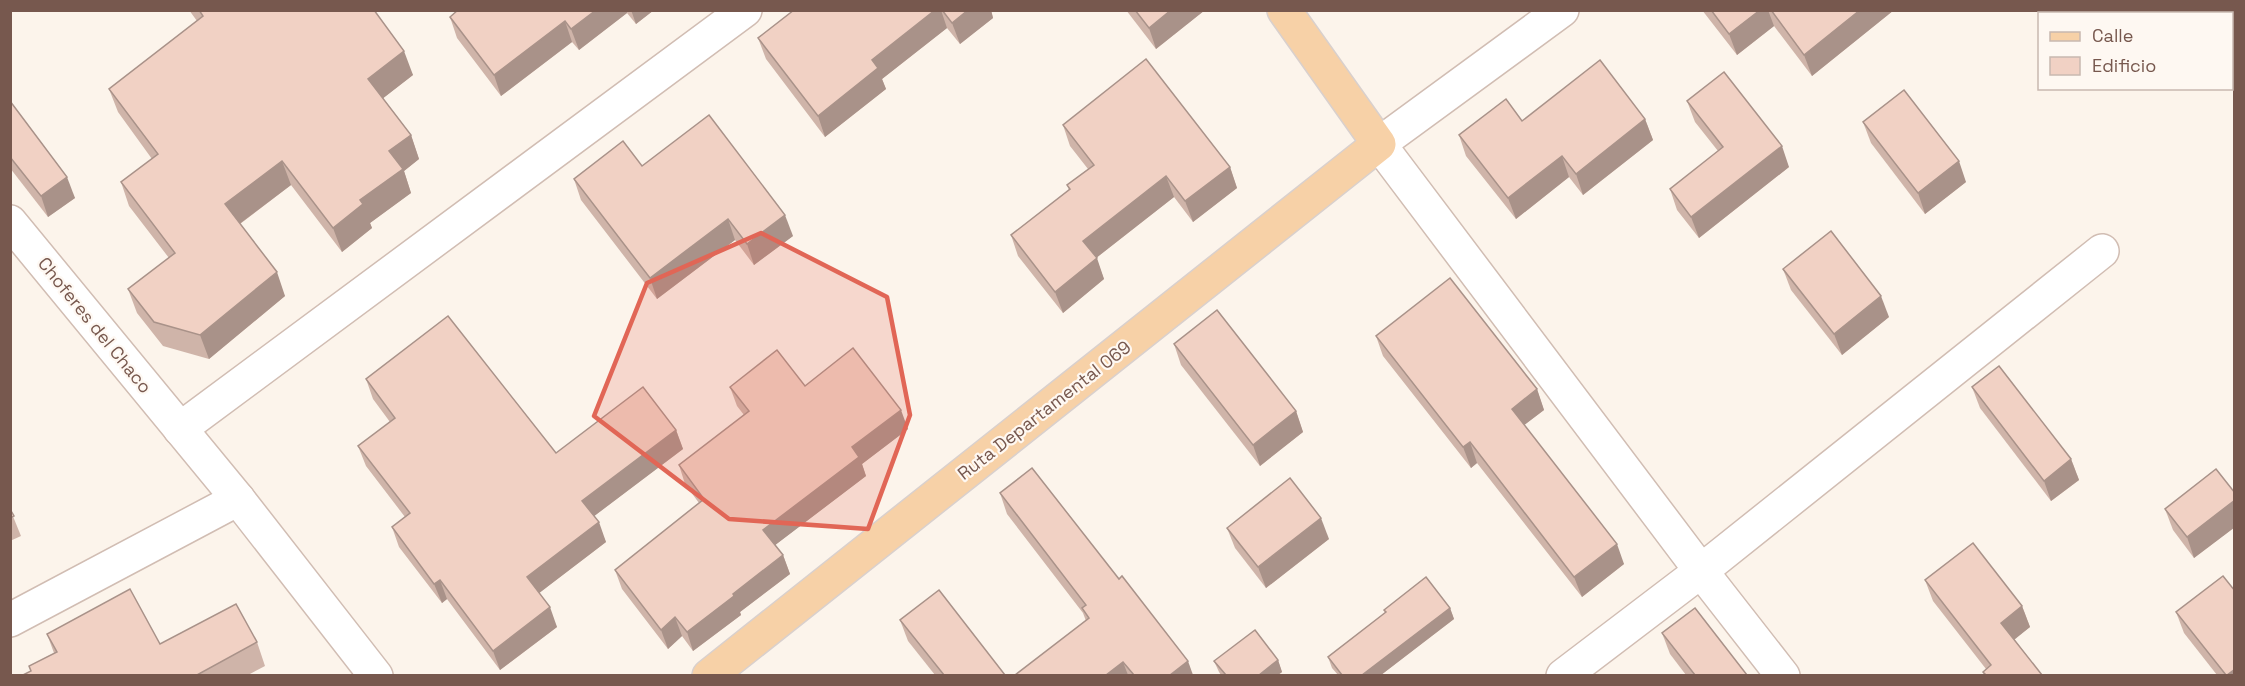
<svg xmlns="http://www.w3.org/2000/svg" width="2245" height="686" viewBox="0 0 2245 686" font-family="'Space Grotesk',sans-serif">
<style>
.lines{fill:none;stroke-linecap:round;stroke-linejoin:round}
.minor-casing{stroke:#d1bdb3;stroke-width:36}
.major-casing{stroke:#d9d0cd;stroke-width:36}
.minor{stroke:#fff;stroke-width:33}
.major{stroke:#f7d1a7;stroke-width:33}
.wall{fill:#cfb4a9}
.shaded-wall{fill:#a99289}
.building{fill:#f1d1c4;stroke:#a99289;stroke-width:1.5}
.marked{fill:#e16656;fill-opacity:0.2;stroke:#e16656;stroke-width:4.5;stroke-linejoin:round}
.labels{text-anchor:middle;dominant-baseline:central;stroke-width:4.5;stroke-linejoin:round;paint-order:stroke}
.street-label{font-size:18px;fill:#77584e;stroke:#fef8f2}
</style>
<rect width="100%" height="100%" fill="#fcf4eb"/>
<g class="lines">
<g class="minor-casing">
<g id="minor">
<path d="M1562 10 1379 144 1701 571 1783 676"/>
<path d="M10 222 238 499 376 676"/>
<path d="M180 429 745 10"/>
<path d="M10 620 238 499"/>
<path d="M1563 676 1701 571 2102 251"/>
</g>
</g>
<g class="major-casing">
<path id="major" d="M709 676 1379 144 1284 10"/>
</g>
<use href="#minor" class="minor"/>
<use href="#major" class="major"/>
</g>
<g class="wall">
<path d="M189 10H374L413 75 383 98 411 135 419 159 404 171 411 193 370 223 372 228 342 252 291 185 240 224 285 296 209 359 163 346 137 313 128 289 169 258 129 206 121 182 152 159 118 112 109 89 197 21Z"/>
<path d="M458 10H654L636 24 627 13 579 50 572 42 501 96 457 38 450 17Z"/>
<path d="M794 10H991L993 18 960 44 947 28 882 79 886 89 825 137 766 59 758 38Z"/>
<path d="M1126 10H1205L1156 49Z"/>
<path d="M1702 10H1894L1812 76 1774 26 1737 55Z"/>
<path d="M10 101 75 198 48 217 10 168Z"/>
<path d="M1687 101 1789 167 1699 238 1677 210 1670 189 1718 151 1695 122Z"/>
<path d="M1645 119 1653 140 1583 195 1569 177 1516 219 1466 156 1459 135 1522 121Z"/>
<path d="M1863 122 1966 182 1925 214 1871 143Z"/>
<path d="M1063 125 1230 167 1237 188 1193 222 1174 197 1096 258 1104 279 1063 313 1018 256 1011 235 1069 190 1067 185 1088 169 1070 146Z"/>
<path d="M642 166 793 236 754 265 735 240 657 299 581 200 574 179Z"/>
<path d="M1783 269 1889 317 1842 355 1791 290Z"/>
<path d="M1376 336 1537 389 1544 410 1524 425 1624 564 1582 597 1477 463 1471 468 1383 356Z"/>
<path d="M1174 344 1296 411 1303 432 1260 466 1181 365Z"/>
<path d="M366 379 556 453 676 430 683 449 594 516 606 542 539 593 557 627 500 670 447 599 442 603 399 547 392 527 405 517 366 466 358 446 390 422 373 399Z"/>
<path d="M805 386 908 429 862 464 866 476 775 545 783 555 790 574 740 612 741 615 693 651 682 636 668 649 622 589 615 570 699 503 685 484 679 465 744 415 737 406 730 387Z"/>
<path d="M1972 387 2071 459 2079 480 2051 501 1980 408Z"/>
<path d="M1000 493 1193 675H1015L1086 621 1083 613 1007 514Z"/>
<path d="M2235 493V527L2194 558 2173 530 2165 509Z"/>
<path d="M10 509 21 536 10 541Z"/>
<path d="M1227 528 1329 539 1266 588 1235 548Z"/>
<path d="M1925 580 2022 606 2030 627 2014 639 2042 675H1984L1983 672 1986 669 1933 601Z"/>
<path d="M1450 608 1454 619 1381 675H1338L1332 668 1328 657 1385 613 1384 610Z"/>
<path d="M2176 612 2235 675H2217L2184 633Z"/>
<path d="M900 620 1005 675H935L908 641Z"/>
<path d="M1662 633 1747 675H1686L1670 654Z"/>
<path d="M47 634 160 644 257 642 265 666 248 675H23L31 671 29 666 54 653Z"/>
<path d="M1278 660 1282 672 1278 675H1221L1219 672 1214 661Z"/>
</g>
<g class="shaded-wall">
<path d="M596 10H627V13L579 50 571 29Z"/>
<path d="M631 10H654L636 24Z"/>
<path d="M935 10H941L947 28 882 79 886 89 825 137 818 116 872 60Z"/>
<path d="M968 10H991L993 18 960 44 952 23Z"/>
<path d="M1171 10H1205L1156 49 1149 28Z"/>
<path d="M1760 10H1768L1774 26 1737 55 1729 34Z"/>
<path d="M1860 10H1894L1812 76 1804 55Z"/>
<path d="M565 21 572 42 501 96 494 75Z"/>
<path d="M404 51 413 75 377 103 368 79Z"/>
<path d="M1645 119 1653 140 1583 195 1576 174Z"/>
<path d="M411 135 419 159 404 171 411 193 370 223 372 228 342 252 333 228 360 200 389 151Z"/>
<path d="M1782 146 1789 167 1699 238 1691 217Z"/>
<path d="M1562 156 1569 177 1516 219 1508 198Z"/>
<path d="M282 161 291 185 234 228 225 204Z"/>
<path d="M1959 161 1966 182 1925 214 1918 193Z"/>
<path d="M1230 167 1237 188 1193 222 1185 201Z"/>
<path d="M1166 176 1174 197 1091 262 1083 241Z"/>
<path d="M67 177 75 198 48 217 41 196Z"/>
<path d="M785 215 793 236 754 265 747 244Z"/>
<path d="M728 219 735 240 657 299 650 278Z"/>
<path d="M1097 258 1104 279 1063 313 1055 292Z"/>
<path d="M277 272 285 296 209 359 200 335Z"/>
<path d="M1881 296 1889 317 1842 355 1834 334Z"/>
<path d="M1537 389 1544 410 1519 429 1512 409Z"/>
<path d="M901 410 908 429 862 464 866 476 770 549 763 530 852 447Z"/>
<path d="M1296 411 1303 432 1260 466 1253 445Z"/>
<path d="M676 430 683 449 589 520 582 501Z"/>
<path d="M1470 442 1477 463 1471 468 1463 447Z"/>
<path d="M2071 459 2079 480 2051 501 2044 481Z"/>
<path d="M2235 500V527L2194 558 2187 537Z"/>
<path d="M1321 518 1329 539 1266 588 1258 567Z"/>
<path d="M599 522 606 542 534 597 527 577Z"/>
<path d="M1617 544 1624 564 1582 597 1574 577Z"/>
<path d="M783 555 790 574 740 612 741 615 693 651 687 632 733 594Z"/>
<path d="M440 580 447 599 442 603 434 584Z"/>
<path d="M2022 606 2030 627 2009 644 2001 623Z"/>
<path d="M550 607 557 627 500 670 493 651Z"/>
<path d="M1450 608 1454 619 1381 675H1362Z"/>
<path d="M675 617 682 636 668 649 661 630Z"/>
<path d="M1278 660 1282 672 1278 675H1259Z"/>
<path d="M1188 661 1193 675H1170Z"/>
<path d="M1123 662 1128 675H1106Z"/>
<path d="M2235 669V675H2227Z"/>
</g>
<g class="building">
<path d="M199 10H374L404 51 368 79 411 135 389 151 403 169 360 200 363 204 333 228 282 161 225 204 277 272 200 335 154 322 128 289 175 253 121 182 158 154 109 89 203 16Z"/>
<path d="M458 10H596L571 29 565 21 494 75 450 17Z"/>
<path d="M794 10H935L872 60 878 68 818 116 758 38Z"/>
<path d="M942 10H968L952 23Z"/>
<path d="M1135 10H1171L1149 28Z"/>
<path d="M1711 10H1760L1729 34Z"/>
<path d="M1771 10H1860L1804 55Z"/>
<path d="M1146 59 1230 167 1185 201 1166 176 1083 241 1097 258 1055 292 1011 235 1070 189 1067 185 1094 165 1063 125Z"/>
<path d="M1600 60 1645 119 1576 174 1562 156 1508 198 1459 135 1506 99 1522 121Z"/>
<path d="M1724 72 1782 146 1691 217 1670 189 1723 147 1687 101Z"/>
<path d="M1904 90 1959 161 1918 193 1863 122Z"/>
<path d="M10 101 67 177 41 196 10 157Z"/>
<path d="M709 115 785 215 747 244 728 219 650 278 574 179 623 141 642 166Z"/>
<path d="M1831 231 1881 296 1834 334 1783 269Z"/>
<path d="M1450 278 1537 389 1512 409 1617 544 1574 577 1470 442 1463 447 1376 336Z"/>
<path d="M1217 310 1296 411 1253 445 1174 344Z"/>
<path d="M448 316 556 453 643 387 676 430 582 501 599 522 527 577 550 607 493 651 440 580 434 584 392 527 410 513 358 446 395 418 366 379Z"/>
<path d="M853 348 901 410 852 447 859 457 763 530 783 555 733 594 734 596 687 632 675 617 661 630 615 570 704 499 679 465 749 411 730 387 777 350 805 386Z"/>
<path d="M1999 366 2071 459 2044 481 1972 387Z"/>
<path d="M1032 468 1119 579 1122 576 1188 661 1170 675H1134L1123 662 1106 675H1015L1089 618 1082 608 1086 605 1000 493Z"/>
<path d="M2216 469 2235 493V500L2187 537 2165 509Z"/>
<path d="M1290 478 1321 518 1258 567 1227 528Z"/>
<path d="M10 509 14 516 10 518Z"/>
<path d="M1973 543 2022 606 2001 623 2042 675H1986L1983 672 1991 665 1925 580Z"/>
<path d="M2223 576 2235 591V669L2227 675H2226L2176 612Z"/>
<path d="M1426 577 1450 608 1362 675H1342L1328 657 1386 612 1384 610Z"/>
<path d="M130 589 160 644 236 604 257 642 197 675H23L31 671 29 666 57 652 47 634Z"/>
<path d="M939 590 1005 675H944L900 620Z"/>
<path d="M1695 608 1747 675H1695L1662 633Z"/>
<path d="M1255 630 1278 660 1259 675H1226L1214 661Z"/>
</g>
<path class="marked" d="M761 233 887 297 910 415 868 529 729 519 594 416 647 283Z"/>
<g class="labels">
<g class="street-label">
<text transform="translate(95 325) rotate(51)">Choferes del Chaco</text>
<text transform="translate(1044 410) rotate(-38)">Ruta Departamental 069</text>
</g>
</g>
<rect width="2245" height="686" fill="none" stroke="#77584e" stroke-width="24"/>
<rect x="2038" y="12" width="195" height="78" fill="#fef8f2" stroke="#c8b8b0" stroke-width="1.5"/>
<rect x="2050" y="32" width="30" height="9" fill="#f7d1a7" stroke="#c8b8b0" stroke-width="1.5"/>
<text x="2092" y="42" font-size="18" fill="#77584e">Calle</text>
<rect x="2050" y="57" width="30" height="18" fill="#f1d1c4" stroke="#c8b8b0" stroke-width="1.5"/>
<text x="2092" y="72" font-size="18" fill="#77584e">Edificio</text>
</svg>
